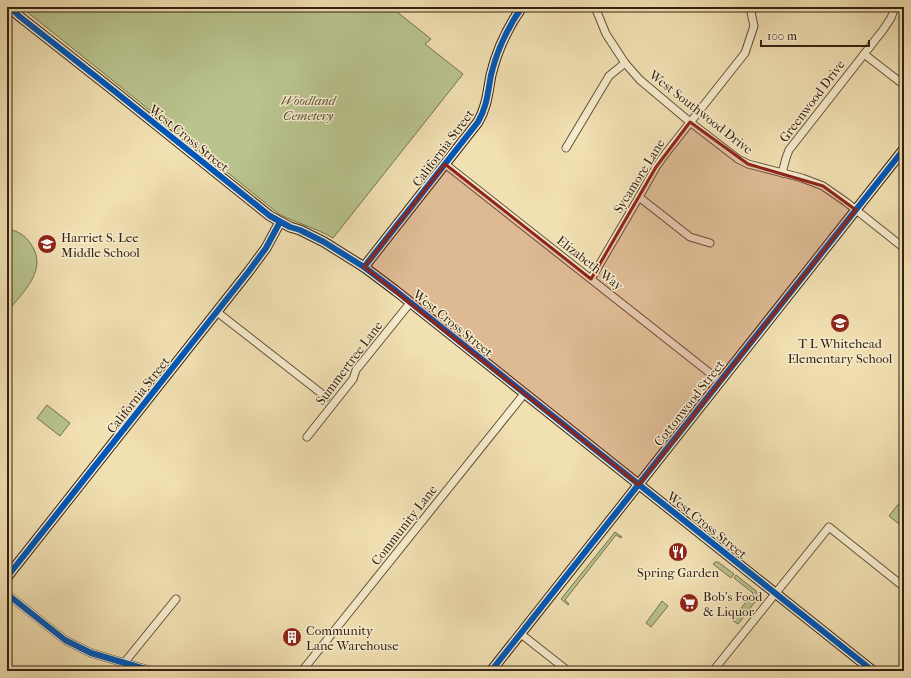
<svg xmlns="http://www.w3.org/2000/svg" width="911" height="678" viewBox="0 0 911 678" font-family="'IM FELL French Canon',serif">
<style>
.green{fill:#b8c38e;stroke:#767250}
.lines{fill:none;stroke-linecap:round;stroke-linejoin:round}
.street-casing{stroke:#64523a;stroke-width:9}
.secondary-casing{stroke:#352212;stroke-width:11}
.street{stroke:#f6ebcd;stroke-width:7}
.secondary{stroke:#f6ebcd;stroke-width:9}
.cycleway-casing{stroke:#f6ebcd;stroke-width:8}
.cycleway{stroke:#0057b8;stroke-width:6}
.marked{fill:#8f2418;fill-opacity:0.2;stroke:#8f2418;stroke-width:3;stroke-linejoin:round}
.labels{text-anchor:middle;dominant-baseline:central;stroke-width:3;stroke-linejoin:round;paint-order:stroke}
.park-label{font-size:13px;font-style:italic;fill:#5c5237;stroke:#f6ebcd}
.street-label{font-size:13px;fill:#352212;stroke:#f6ebcd}
.poi-label{font-size:13px;fill:#352212;stroke:#f6ebcd;text-anchor:start}
</style>
<rect width="100%" height="100%" fill="#f1e0b2"/>
<filter id="stains"><feTurbulence type="fractalNoise" baseFrequency=".005" numOctaves="4"/><feColorMatrix values="0 0 0 0 .2 0 0 0 0 .09 0 0 0 0 .02 0 0 0 .5 -.17"/></filter>
<radialGradient id="worn" r=".72"><stop offset=".6" stop-color="#630" stop-opacity="0"/><stop offset="1" stop-color="#630" stop-opacity=".3"/></radialGradient>
<g class="green">
<path d="M21 7H391L431 39 425 44 463 74 333 238C316 228 296 223 279 214Z"/>
<path d="M7 229C16 230 25 235 30 243 50 269 22 293 7 312Z"/>
<path d="M47 405 70 423 60 436 37 418Z"/>
<path d="M904 497V528L889 516Z"/>
<path d="M615 532 622 537 621 538 616 535 565 600 569 604 568 605 561 599Z"/>
<path d="M715 562H718L734 574 731 578 713 564Z"/>
<path d="M736 575 756 591 758 595V598L738 624 732 620 753 593 734 578Z"/>
<path d="M662 601 668 606 651 627 646 623Z"/>
</g>
<g class="lines">
<g class="street-casing">
<g id="street">
<path d="M595 7 606 34 625 63 640 80 690 122 738 159 748 164 802 178 823 186 846 202 904 248"/>
<path d="M864 54 904 85"/>
<path d="M566 148 609 76 625 63"/>
<path d="M445 164 720 381"/>
<path d="M782 173 786 158 789 150 883 30 891 18 895 7"/>
<path d="M639 197 690 237 710 243"/>
<path d="M591 279 639 197 656 167 666 153 745 53 754 26 750 7"/>
<path d="M217 312 326 397"/>
<path d="M307 437 353 379 356 370 410 303"/>
<path d="M7 594 65 640 91 653 152 671"/>
<path d="M521 634 568 671"/>
<path d="M124 663 176 599"/>
<path d="M302 671 524 394"/>
<path d="M713 671 829 527 904 587"/>
</g>
</g>
<g class="secondary-casing">
<g id="secondary">
<path d="M10 7 19 16 113 90 270 216 290 227 300 230 324 242 364 267 396 291 873 671"/>
<path d="M364 267 478 122C487 107 488 91 491 75 497 50 508 27 522 7"/>
<path d="M7 577 249 271 266 248 280 222"/>
<path d="M491 671 904 149"/>
</g>
</g>
<use href="#street" class="street"/>
<use href="#secondary" class="secondary"/>
<g class="cycleway-casing">
<g id="cycleway">
<path d="M10 7 19 16 113 90 270 216 290 227 300 230 324 242 364 267 396 291 873 671"/>
<path d="M364 267 478 122C487 107 488 91 491 75 497 50 508 27 522 7"/>
<path d="M7 577 249 271 266 248 280 222"/>
<path d="M7 594 65 640 91 653 152 671"/>
<path d="M491 671 904 149"/>
</g>
</g>
<use href="#cycleway" class="cycleway"/>
</g>
<path class="marked" d="M690 122 748 164 823 186 856 210 639 485 364 267 445 164 591 279 656 167Z"/>
<defs>
<g id="school-disc" transform="scale(1)"><circle r="9.5" fill="#8f2418" stroke="#f6ebcd"/><path d="M0-5L7-2L0 1L-7-2ZM-4 1L0 2.5L4 1V4Q0 6-4 4Z" fill="#fff"/></g>
<g id="restaurant-disc" transform="scale(1)"><circle r="9.5" fill="#8f2418" stroke="#f6ebcd"/><path d="M-5-6h1v4h1v-4h1v4h1v-4h1v5L-1.5 .5V6h-2V.5L-5-1ZM5-6V6H3V1.5H1.5Q1.5-4 5-6Z" fill="#fff"/></g>
<g id="supermarket-disc" transform="scale(1)"><circle r="9.5" fill="#8f2418" stroke="#f6ebcd"/><path d="M-6-5.5h2.5l.6 2H6L4.5 2H-2.5L-4.4-4H-6ZM-1.5 3.2a1.3 1.3 0 1 0 .1 0ZM3 3.2a1.3 1.3 0 1 0 .1 0Z" fill="#fff"/></g>
<g id="building-disc" transform="scale(1)"><circle r="9.5" fill="#8f2418" stroke="#f6ebcd"/><path d="M-4-6H4V6H1V3H-1V6H-4ZM-2.5-4.3h1.7v1.8h-1.7ZM.8-4.3h1.7v1.8H.8ZM-2.5-1h1.7V.8h-1.7ZM.8-1h1.7V.8H.8Z" fill="#fff"/></g>
</defs>
<g fill-rule="evenodd">
<use href="#school-disc" x="47" y="244"/>
<use href="#school-disc" x="840" y="323"/>
<use href="#restaurant-disc" x="678" y="552"/>
<use href="#supermarket-disc" x="689" y="603"/>
<use href="#building-disc" x="292" y="637"/>
</g>
<g class="labels">
<g class="park-label">
<text x="308" y="100">Woodland<tspan x="308" dy="15">Cemetery</tspan></text>
</g>
<g class="street-label">
<text transform="translate(812 101) rotate(-53)">Greenwood Drive</text>
<text transform="translate(701 112) rotate(38)">West Southwood Drive</text>
<text transform="translate(189 138) rotate(39)">West Cross Street</text>
<text transform="translate(443 148) rotate(-53)">California Street</text>
<text transform="translate(639 176) rotate(-58)">Sycamore Lane</text>
<text transform="translate(590 263) rotate(38)">Elizabeth Way</text>
<text transform="translate(453 323) rotate(39)">West Cross Street</text>
<text transform="translate(349 363) rotate(-53)">Summertree Lane</text>
<text transform="translate(138 395) rotate(-52)">California Street</text>
<text transform="translate(689 403) rotate(-52)">Cottonwood Street</text>
<text transform="translate(404 525) rotate(-52)">Community Lane</text>
<text transform="translate(707 525) rotate(39)">West Cross Street</text>
</g>
<g class="poi-label">
<text x="61" y="237">Harriet S. Lee<tspan x="61" dy="15">Middle School</tspan></text>
<text x="840" y="343" text-anchor="middle">T L Whitehead<tspan x="840" dy="15">Elementary School</tspan></text>
<text x="678" y="572" text-anchor="middle">Spring Garden</text>
<text x="703" y="596">Bob's Food<tspan x="703" dy="15">&amp; Liquor</tspan></text>
<text x="306" y="630">Community<tspan x="306" dy="15">Lane Warehouse</tspan></text>
</g>
</g>
<rect width="911" height="678" fill="none" stroke="#f1e0b2" stroke-width="24"/>
<rect x="8" y="8" width="895" height="662" fill="none" stroke="#352212" stroke-width="2"/>
<rect x="12" y="12" width="887" height="654" fill="none" stroke="#352212"/>
<path d="M761 40v6h108v-6" fill="none" stroke="#352212" stroke-width="2"/>
<text x="767" y="40" font-size="12" fill="#352212" stroke="#f6ebcd" stroke-width="3" paint-order="stroke">100 m</text>
<rect width="100%" height="100%" filter="url(#stains)"/>
<rect width="100%" height="100%" fill="url(#worn)"/>
</svg>
